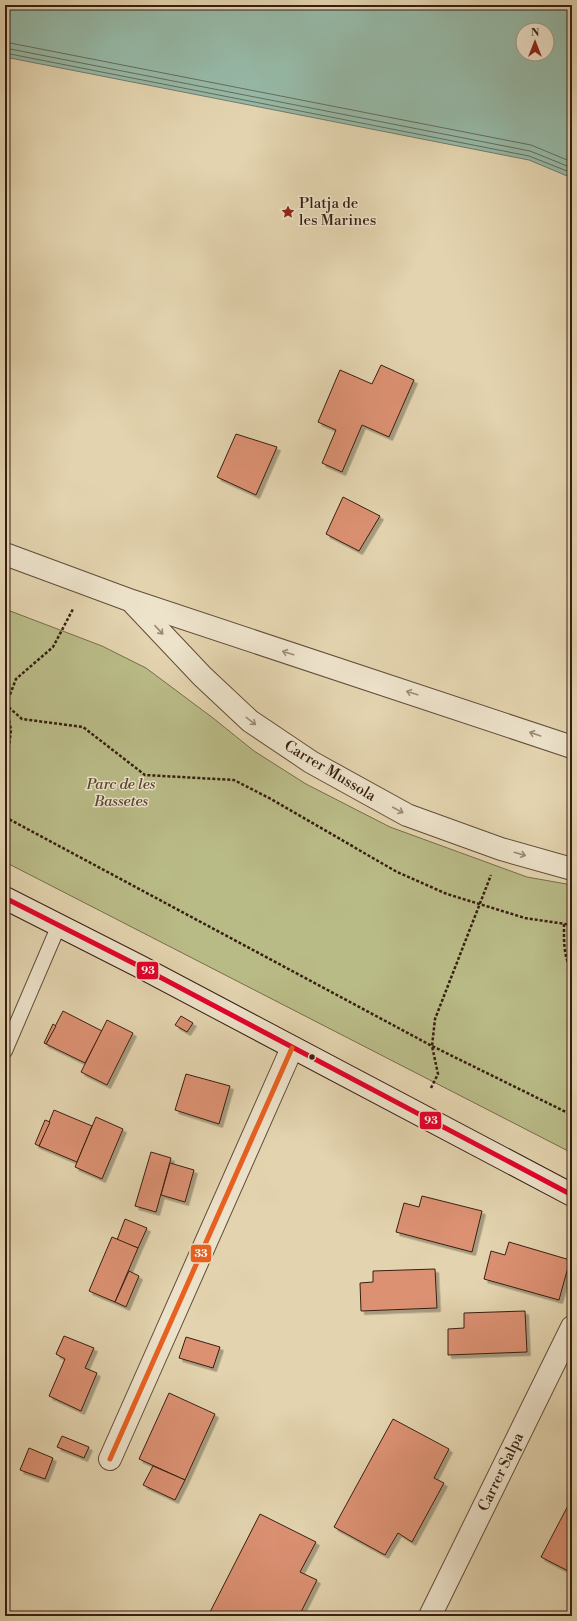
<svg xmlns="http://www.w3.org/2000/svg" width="577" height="1621" viewBox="0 0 577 1621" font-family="'Libre Bodoni',serif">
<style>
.green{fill:#b9bb87;stroke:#786c4c}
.water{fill:#96b9a7;stroke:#707b6b;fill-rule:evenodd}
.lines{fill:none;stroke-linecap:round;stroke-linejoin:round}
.shore{stroke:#676c5c;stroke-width:1}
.building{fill:#dc9173;stroke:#381e10;filter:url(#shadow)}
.lane-casing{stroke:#634c38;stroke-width:16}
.street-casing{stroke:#634c38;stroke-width:24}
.secondary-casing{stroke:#381e10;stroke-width:24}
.path{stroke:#381e10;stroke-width:2.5;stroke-dasharray:3 2;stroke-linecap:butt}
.lane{stroke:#ede3cb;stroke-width:14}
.street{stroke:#ede3cb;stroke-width:22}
.secondary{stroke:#ede3cb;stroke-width:22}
.bus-1-casing{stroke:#ede3cb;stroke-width:8}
.bus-2-casing{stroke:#ede3cb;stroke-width:8}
.bus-1{stroke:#e4002b;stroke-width:5}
.bus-2{stroke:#e96121;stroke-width:5}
.oneway{stroke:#9c8a77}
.bus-dot{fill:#381e10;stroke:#ede3cb;stroke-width:1.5}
.labels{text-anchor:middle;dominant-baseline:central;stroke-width:3;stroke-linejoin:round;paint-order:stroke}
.poi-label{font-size:15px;fill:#381e10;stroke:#ede3cb;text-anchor:start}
.street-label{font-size:15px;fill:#381e10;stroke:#ede3cb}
.park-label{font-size:15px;font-style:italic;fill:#58452e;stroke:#ede3cb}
.line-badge{stroke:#ede3cb;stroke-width:1.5}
.badge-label{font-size:11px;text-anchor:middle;font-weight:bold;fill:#fff}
</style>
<defs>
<filter id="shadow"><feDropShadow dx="3.5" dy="3.5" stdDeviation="0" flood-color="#0004"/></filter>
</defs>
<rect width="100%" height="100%" fill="#e3d4af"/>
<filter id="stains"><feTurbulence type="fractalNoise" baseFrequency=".005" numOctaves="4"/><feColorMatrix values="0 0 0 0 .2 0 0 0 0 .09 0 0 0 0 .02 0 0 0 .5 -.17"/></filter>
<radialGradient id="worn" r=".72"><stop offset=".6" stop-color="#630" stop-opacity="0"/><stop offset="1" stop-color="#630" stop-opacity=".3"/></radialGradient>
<path class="green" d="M5 609 102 646 146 668 213 718 254 751 306 784 390 827 527 877 572 885V1153L5 862Z"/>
<path class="water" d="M5 5H572V178L529 160 5 57ZM523 30H547V54H523Z"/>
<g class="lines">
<g class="shore">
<path d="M5 42 531 145 572 162"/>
<path d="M5 48 530 151 572 168"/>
<path d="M5 53 529 156 572 173"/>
</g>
</g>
<g class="building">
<path d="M381 365 414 380 389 437 362 425 342 472 322 463 336 430 318 422 340 370 372 384Z"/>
<path d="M236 434 277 447 256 495 217 477Z"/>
<path d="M343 497 380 516 359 551 326 534Z"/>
<path d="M63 1011 102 1031 85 1063 46 1044Z"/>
<path d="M181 1016 193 1023 187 1032 175 1025Z"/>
<path d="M107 1020 133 1033 107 1085 81 1072Z"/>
<path d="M53 1024 56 1026 46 1044 44 1043Z"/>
<path d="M186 1074 230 1086 219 1124 175 1110Z"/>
<path d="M54 1110 92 1126 77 1162 39 1146Z"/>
<path d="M96 1117 123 1129 102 1179 75 1167Z"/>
<path d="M45 1120 50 1122 39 1146 35 1144Z"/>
<path d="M151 1152 171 1158 156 1212 135 1206Z"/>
<path d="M170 1163 194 1170 185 1202 161 1195Z"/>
<path d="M422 1196 482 1211 472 1252 396 1232 404 1203 419 1207Z"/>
<path d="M125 1219 147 1228 138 1248 117 1240Z"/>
<path d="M112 1237 138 1248 115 1302 89 1291Z"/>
<path d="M509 1242 570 1260 559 1300 484 1279 491 1251 505 1255Z"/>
<path d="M435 1269 437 1308 361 1311 360 1283 373 1282V1271Z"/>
<path d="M129 1271 139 1276 126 1307 115 1302Z"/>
<path d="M525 1311 527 1352 448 1355V1329L464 1328V1313Z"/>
<path d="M64 1336 94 1348 85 1368 97 1373 81 1411 49 1396 65 1359 56 1354Z"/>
<path d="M186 1337 220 1347 213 1368 179 1358Z"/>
<path d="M169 1393 215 1414 185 1480 139 1459Z"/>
<path d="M393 1419 449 1449 434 1478 444 1483 412 1542 398 1533 385 1555 334 1527Z"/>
<path d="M62 1436 89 1447 84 1458 57 1447Z"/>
<path d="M29 1448 53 1458 45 1479 20 1470Z"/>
<path d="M153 1466 185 1480 175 1500 143 1485Z"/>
<path d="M572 1498V1573L541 1557Z"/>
<path d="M260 1514 316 1542 300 1572 317 1580 299 1616H208Z"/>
</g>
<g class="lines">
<g class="lane-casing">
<path id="lane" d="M5 1051 59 925"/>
</g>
<g class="street-casing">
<g id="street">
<path d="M5 554 132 601 572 747"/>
<path d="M134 604 202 676 250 721 311 762 407 815 501 849 572 869"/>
<path d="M110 1459 292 1048"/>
<path d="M430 1616 572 1327"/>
</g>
</g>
<g class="secondary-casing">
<path id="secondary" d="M5 898 139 966 572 1195"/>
</g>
<g class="path">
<path d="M5 704 22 719 83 727 145 775 234 780 271 799 397 872 447 894 525 918 572 925"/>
<path d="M5 778 11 730 6 705 16 679 53 647 73 609"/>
<path d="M5 817 432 1046 572 1115"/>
<path d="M564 924C564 940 563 956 572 971"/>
<path d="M431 1088 438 1074 432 1046 435 1019 491 875"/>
</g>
<use href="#lane" class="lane"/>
<use href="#street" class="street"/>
<use href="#secondary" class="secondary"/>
<g class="bus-1-casing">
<path id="bus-1" d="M5 898 139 966 572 1195"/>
</g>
<g class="bus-2-casing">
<path id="bus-2" d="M110 1459 292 1048"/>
</g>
<use href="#bus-1" class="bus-1"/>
<use href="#bus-2" class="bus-2"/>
</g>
<defs><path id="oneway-shaft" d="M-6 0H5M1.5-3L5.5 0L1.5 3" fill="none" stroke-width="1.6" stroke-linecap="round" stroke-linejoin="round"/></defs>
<g class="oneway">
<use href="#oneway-shaft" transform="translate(159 630) rotate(47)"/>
<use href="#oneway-shaft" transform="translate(288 653) rotate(-162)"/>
<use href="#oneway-shaft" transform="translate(412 693) rotate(-162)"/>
<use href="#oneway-shaft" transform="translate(251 721) rotate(38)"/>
<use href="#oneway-shaft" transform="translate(535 734) rotate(-161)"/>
<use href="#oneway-shaft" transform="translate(398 810) rotate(28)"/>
<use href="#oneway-shaft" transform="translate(520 854) rotate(16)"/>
</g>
<defs>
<g id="sight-bare" transform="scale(1.08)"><path d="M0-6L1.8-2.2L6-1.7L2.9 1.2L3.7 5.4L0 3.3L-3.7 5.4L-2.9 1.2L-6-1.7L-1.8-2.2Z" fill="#8f2418" stroke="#ede3cb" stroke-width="2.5" paint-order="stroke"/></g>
</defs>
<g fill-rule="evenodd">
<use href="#sight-bare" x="288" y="212"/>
</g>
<circle class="bus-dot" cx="312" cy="1057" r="3.5"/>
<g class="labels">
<g class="poi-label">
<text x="299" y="203">Platja de<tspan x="299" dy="17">les Marines</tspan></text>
</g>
<g class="street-label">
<text transform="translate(330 771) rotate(31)">Carrer Mussola</text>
<text transform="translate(501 1472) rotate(-64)">Carrer Salpa</text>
</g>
<g class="park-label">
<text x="121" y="784">Parc de les<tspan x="121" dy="17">Bassetes</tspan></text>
</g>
</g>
<g class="line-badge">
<rect x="136" y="961" width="23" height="19" rx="4" fill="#e4002b"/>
<rect x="419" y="1111" width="23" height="19" rx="4" fill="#e4002b"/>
<rect x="190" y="1244" width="22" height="19" rx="4" fill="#e96121"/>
</g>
<g class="badge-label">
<text x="148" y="974">93</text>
<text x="431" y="1124">93</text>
<text x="201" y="1257">33</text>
</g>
<rect width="577" height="1621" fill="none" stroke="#e3d4af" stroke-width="20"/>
<rect x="6" y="6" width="565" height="1609" fill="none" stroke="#381e10" stroke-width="2"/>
<rect x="10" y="10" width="557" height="1601" fill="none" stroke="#381e10"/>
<g transform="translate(535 42)"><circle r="19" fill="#ede3cb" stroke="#a59480"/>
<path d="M0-3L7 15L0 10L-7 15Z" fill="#8f2418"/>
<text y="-6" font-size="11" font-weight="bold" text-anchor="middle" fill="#381e10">N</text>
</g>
<rect width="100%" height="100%" filter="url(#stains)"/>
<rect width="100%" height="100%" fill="url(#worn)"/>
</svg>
